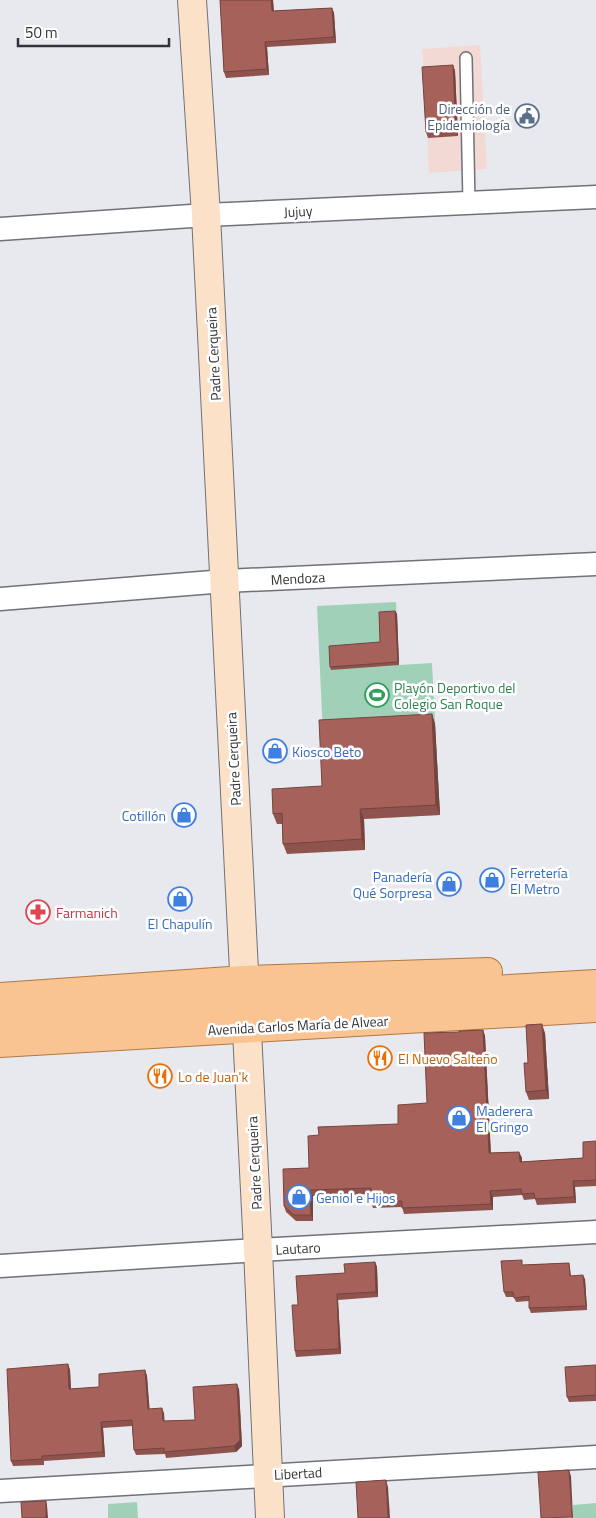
<svg xmlns="http://www.w3.org/2000/svg" width="596" height="1518" viewBox="0 0 596 1518" font-family="'Titillium Web',sans-serif">
<style>
.industrial{fill:#f3d9d3}
.green{fill:#a0d1b8}
.lines{fill:none;stroke-linecap:round;stroke-linejoin:round}
.lane-casing{stroke:#717177;stroke-width:14}
.street-casing{stroke:#717177;stroke-width:25}
.secondary-casing{stroke:#717177;stroke-width:30}
.primary-casing{stroke:#b17743;stroke-width:30}
.lane{stroke:#fff;stroke-width:11}
.street{stroke:#fff;stroke-width:22}
.secondary{stroke:#fce1c9;stroke-width:28}
.primary{stroke:#f9c492;stroke-width:28}
.wall{fill:#8f534d}
.shaded-wall{fill:#74443f}
.building{fill:#a6615a;stroke:#74443f}
.labels{text-anchor:middle;dominant-baseline:central;stroke-width:5;stroke-linejoin:round;paint-order:stroke}
.service-label{font-size:14px;fill:#4e5e75;stroke:#fff;text-anchor:end}
.street-label{font-size:14px;fill:#323335;stroke:#fff}
.leisure-label{font-size:14px;fill:#27864d;stroke:#fff;text-anchor:start}
.shop-label{font-size:14px;fill:#366cbe;stroke:#fff;text-anchor:start}
.health-label{font-size:14px;fill:#be3a42;stroke:#fff;text-anchor:start}
.food-label{font-size:14px;fill:#c56008;stroke:#fff;text-anchor:start}
</style>
<rect width="100%" height="100%" fill="#e8e9ef"/>
<path class="industrial" d="M480 45 487 169 429 173 424 73 422 49Z"/>
<g class="green">
<path d="M396 602 399 665 432 663 440 815 327 821 317 606Z"/>
<path d="M137 1502 138 1518H108V1504Z"/>
<path d="M596 1503V1518H573V1505Z"/>
</g>
<g class="lines">
<g class="lane-casing">
<path id="lane" d="M466 58 469 203"/>
</g>
<g class="street-casing">
<g id="street">
<path d="M0 229 206 215 596 197"/>
<path d="M0 599 225 581 596 564"/>
<path d="M0 1266 258 1250 596 1232"/>
<path d="M0 1491 596 1457"/>
</g>
</g>
<g class="secondary-casing">
<path id="secondary" d="M192 0 206 215 258 1250 270 1518"/>
</g>
<g class="primary-casing">
<g id="primary">
<path d="M0 997 244 980 488 972"/>
<path d="M0 1018 596 984"/>
<path d="M0 1043 596 1008"/>
</g>
</g>
<use href="#lane" class="lane"/>
<use href="#street" class="street"/>
<use href="#secondary" class="secondary"/>
<use href="#primary" class="primary"/>
</g>
<g class="wall">
<path d="M220 0H273L274 11 332 8 334 13 336 43 267 47 269 75 226 78 224 72Z"/>
<path d="M453 65 455 71 458 136 428 138 426 132Z"/>
<path d="M395 611 397 614 399 665 331 670 330 667 380 642Z"/>
<path d="M432 714 435 724 440 815 364 819 365 850 287 854 283 844 282 824H277L273 814 322 786Z"/>
<path d="M483 1030 485 1036 491 1153 519 1152 522 1158V1162L583 1158 596 1141V1186L575 1187 576 1203 537 1205 535 1199 524 1200 522 1195 493 1197V1210L404 1214 402 1207 373 1208 371 1202V1194L313 1196V1221H296L286 1212 284 1206 309 1168 319 1135 398 1124 427 1103 459 1032Z"/>
<path d="M545 1033 549 1099 529 1100 526 1092 528 1063Z"/>
<path d="M375 1262 377 1267 378 1297 338 1300 341 1354 296 1357 295 1351 345 1273Z"/>
<path d="M569 1263 570 1268 571 1276 585 1279 587 1310 531 1313 529 1308V1301L516 1302 514 1297H506L504 1292 524 1265Z"/>
<path d="M68 1364 70 1370 71 1389 99 1387 145 1370 147 1376 149 1409 164 1413V1421L195 1420 239 1389 242 1446 236 1452 166 1458 165 1454 136 1455 134 1450 132 1426 103 1428 105 1457 44 1461V1465L13 1466 11 1461Z"/>
<path d="M596 1365V1401L569 1402 567 1397Z"/>
</g>
<g class="shaded-wall">
<path d="M271 0H273L274 17 272 11Z"/>
<path d="M332 8 334 13 336 43 334 37Z"/>
<path d="M265 42 267 47 269 75 267 69Z"/>
<path d="M453 65 455 71 458 136 456 130Z"/>
<path d="M395 611 397 614 399 665 398 662Z"/>
<path d="M432 714 435 724 440 815 436 805Z"/>
<path d="M360 809 364 819 365 850 362 839Z"/>
<path d="M542 1024 545 1033 549 1099 546 1090Z"/>
<path d="M483 1030 485 1036 491 1159 489 1153Z"/>
<path d="M519 1152 522 1158V1168L520 1162Z"/>
<path d="M573 1181 575 1187 576 1203 574 1197Z"/>
<path d="M310 1190 313 1196V1221L311 1215Z"/>
<path d="M490 1191 493 1197V1210L491 1204Z"/>
<path d="M375 1262 377 1267 378 1297 376 1292Z"/>
<path d="M583 1275 585 1279 587 1310 586 1306Z"/>
<path d="M337 1294 338 1300 341 1354 339 1349Z"/>
<path d="M68 1364 70 1370 71 1394 69 1389Z"/>
<path d="M145 1370 147 1376 150 1414 148 1409Z"/>
<path d="M237 1384 239 1389 242 1446 236 1452 234 1446Z"/>
<path d="M162 1408 164 1413 165 1427 163 1421Z"/>
<path d="M101 1422 103 1428 105 1457 103 1452Z"/>
<path d="M569 1470 571 1476 573 1518H572V1517Z"/>
<path d="M386 1480 388 1487 390 1518H388Z"/>
<path d="M46 1501 47 1505 48 1518H46Z"/>
</g>
<g class="building">
<path d="M220 0H271L272 11 332 8 334 37 265 42 267 69 224 72Z"/>
<path d="M453 65 456 130 426 132 422 67Z"/>
<path d="M395 611 398 662 330 667 329 646 380 642 379 612Z"/>
<path d="M432 714 436 805 360 809 362 839 283 844 282 813 273 814 272 789 322 786 319 720Z"/>
<path d="M542 1024 546 1090 526 1092 524 1063H528L526 1025Z"/>
<path d="M483 1030 489 1153 519 1152 520 1162 583 1158V1142L596 1141V1180L573 1181 574 1197 535 1199 534 1193 522 1194 521 1189 490 1191 491 1204 402 1208V1201L371 1202V1188L310 1190 311 1215H294L284 1206 283 1169 309 1168 308 1136 319 1135 318 1127 398 1124V1105L427 1103 424 1033 459 1032V1031Z"/>
<path d="M522 1260V1265L569 1263 570 1276 583 1275 586 1306 529 1308V1296L514 1298 513 1292H504L501 1261Z"/>
<path d="M375 1262 376 1292 337 1294 339 1349 295 1351 292 1305H298L296 1276 345 1273 344 1264Z"/>
<path d="M68 1364 69 1389 99 1387V1374L145 1370 148 1409 162 1408 163 1421 195 1420 193 1387 237 1384 240 1440 234 1446 164 1452V1448L134 1450 132 1420 101 1422 103 1452 42 1456V1459L11 1461 7 1369Z"/>
<path d="M596 1365V1395L567 1397 565 1367Z"/>
<path d="M569 1470 572 1517 541 1518 538 1472Z"/>
<path d="M386 1480 388 1518H358L356 1482Z"/>
<path d="M46 1501V1518H22L21 1502Z"/>
</g>
<defs>
<g id="civic-ring" transform="scale(1.25)"><circle r="9.5" fill="#fff" stroke="#5c6f8a" stroke-width="1.5"/><path d="M-.6-6.5H3V-4.5H.6V-3L4-1V1h2V6H-6V1h2V-1L-.6-3ZM-1.2 2.5V6h2.4V2.5Z" fill="#5c6f8a"/></g>
<g id="stadium-ring" transform="scale(1.25)"><circle r="9.5" fill="#fff" stroke="#2e9e5b" stroke-width="1.5"/><path d="M0-5a6.5 5 0 1 0 0 10a6.5 5 0 1 0 0-10ZM-3.5-1.8h7v3.6h-7Z" fill="#2e9e5b"/></g>
<g id="shop-ring" transform="scale(1.25)"><circle r="9.5" fill="#fff" stroke="#3f7fe0" stroke-width="1.5"/><path d="M-5-2.5h2.3a2.7 3.5 0 0 1 5.4 0H5L5.5 6h-11ZM-1.5-2.5h3a1.5 2.3 0 0 0-3 0Z" fill="#3f7fe0"/></g>
<g id="pharmacy-ring" transform="scale(1.25)"><circle r="9.5" fill="#fff" stroke="#e0444e" stroke-width="1.5"/><path d="M-2-6h4v4h4v4h-4v4h-4v-4h-4v-4h4Z" fill="#e0444e"/></g>
<g id="restaurant-ring" transform="scale(1.25)"><circle r="9.5" fill="#fff" stroke="#e8710a" stroke-width="1.5"/><path d="M-5-6h1v4h1v-4h1v4h1v-4h1v5L-1.5 .5V6h-2V.5L-5-1ZM5-6V6H3V1.5H1.5Q1.5-4 5-6Z" fill="#e8710a"/></g>
</defs>
<g fill-rule="evenodd">
<use href="#civic-ring" x="527" y="116"/>
<use href="#stadium-ring" x="377" y="695"/>
<use href="#shop-ring" x="275" y="751"/>
<use href="#shop-ring" x="184" y="815"/>
<use href="#shop-ring" x="492" y="880"/>
<use href="#shop-ring" x="449" y="884"/>
<use href="#shop-ring" x="180" y="899"/>
<use href="#pharmacy-ring" x="38" y="912"/>
<use href="#restaurant-ring" x="380" y="1058"/>
<use href="#restaurant-ring" x="160" y="1076"/>
<use href="#shop-ring" x="459" y="1118"/>
<use href="#shop-ring" x="299" y="1197"/>
</g>
<g class="labels">
<g class="service-label">
<text x="510" y="108">Dirección de<tspan x="510" dy="16">Epidemiología</tspan></text>
</g>
<g class="street-label">
<text transform="translate(298 211) rotate(-3)">Jujuy</text>
<text transform="translate(213 354) rotate(-93)">Padre Cerqueira</text>
<text transform="translate(298 578) rotate(-3)">Mendoza</text>
<text transform="translate(233 759) rotate(-93)">Padre Cerqueira</text>
<text transform="translate(298 1025) rotate(-3)">Avenida Carlos María de Alvear</text>
<text transform="translate(254 1163) rotate(-93)">Padre Cerqueira</text>
<text transform="translate(298 1248) rotate(-3)">Lautaro</text>
<text transform="translate(298 1473) rotate(-3)">Libertad</text>
</g>
<g class="leisure-label">
<text x="394" y="687">Playón Deportivo del<tspan x="394" dy="16">Colegio San Roque</tspan></text>
</g>
<g class="shop-label">
<text x="292" y="751">Kiosco Beto</text>
<text x="166" y="815" text-anchor="end">Cotillón</text>
<text x="510" y="872">Ferretería<tspan x="510" dy="16">El Metro</tspan></text>
<text x="432" y="876" text-anchor="end">Panadería<tspan x="432" dy="16">Qué Sorpresa</tspan></text>
<text x="180" y="923" text-anchor="middle">El Chapulín</text>
<text x="476" y="1110">Maderera<tspan x="476" dy="16">El Gringo</tspan></text>
<text x="316" y="1197">Geniol e Hijos</text>
</g>
<g class="health-label">
<text x="56" y="912">Farmanich</text>
</g>
<g class="food-label">
<text x="398" y="1058">El Nuevo Salteño</text>
<text x="178" y="1076">Lo de Juan'k</text>
</g>
</g>
<path d="M18 38v8h151v-8" fill="none" stroke="#323335" stroke-width="2.5"/>
<text x="25" y="38" font-size="15" fill="#323335" stroke="#ffffff" stroke-width="4" paint-order="stroke">50 m</text>
</svg>
